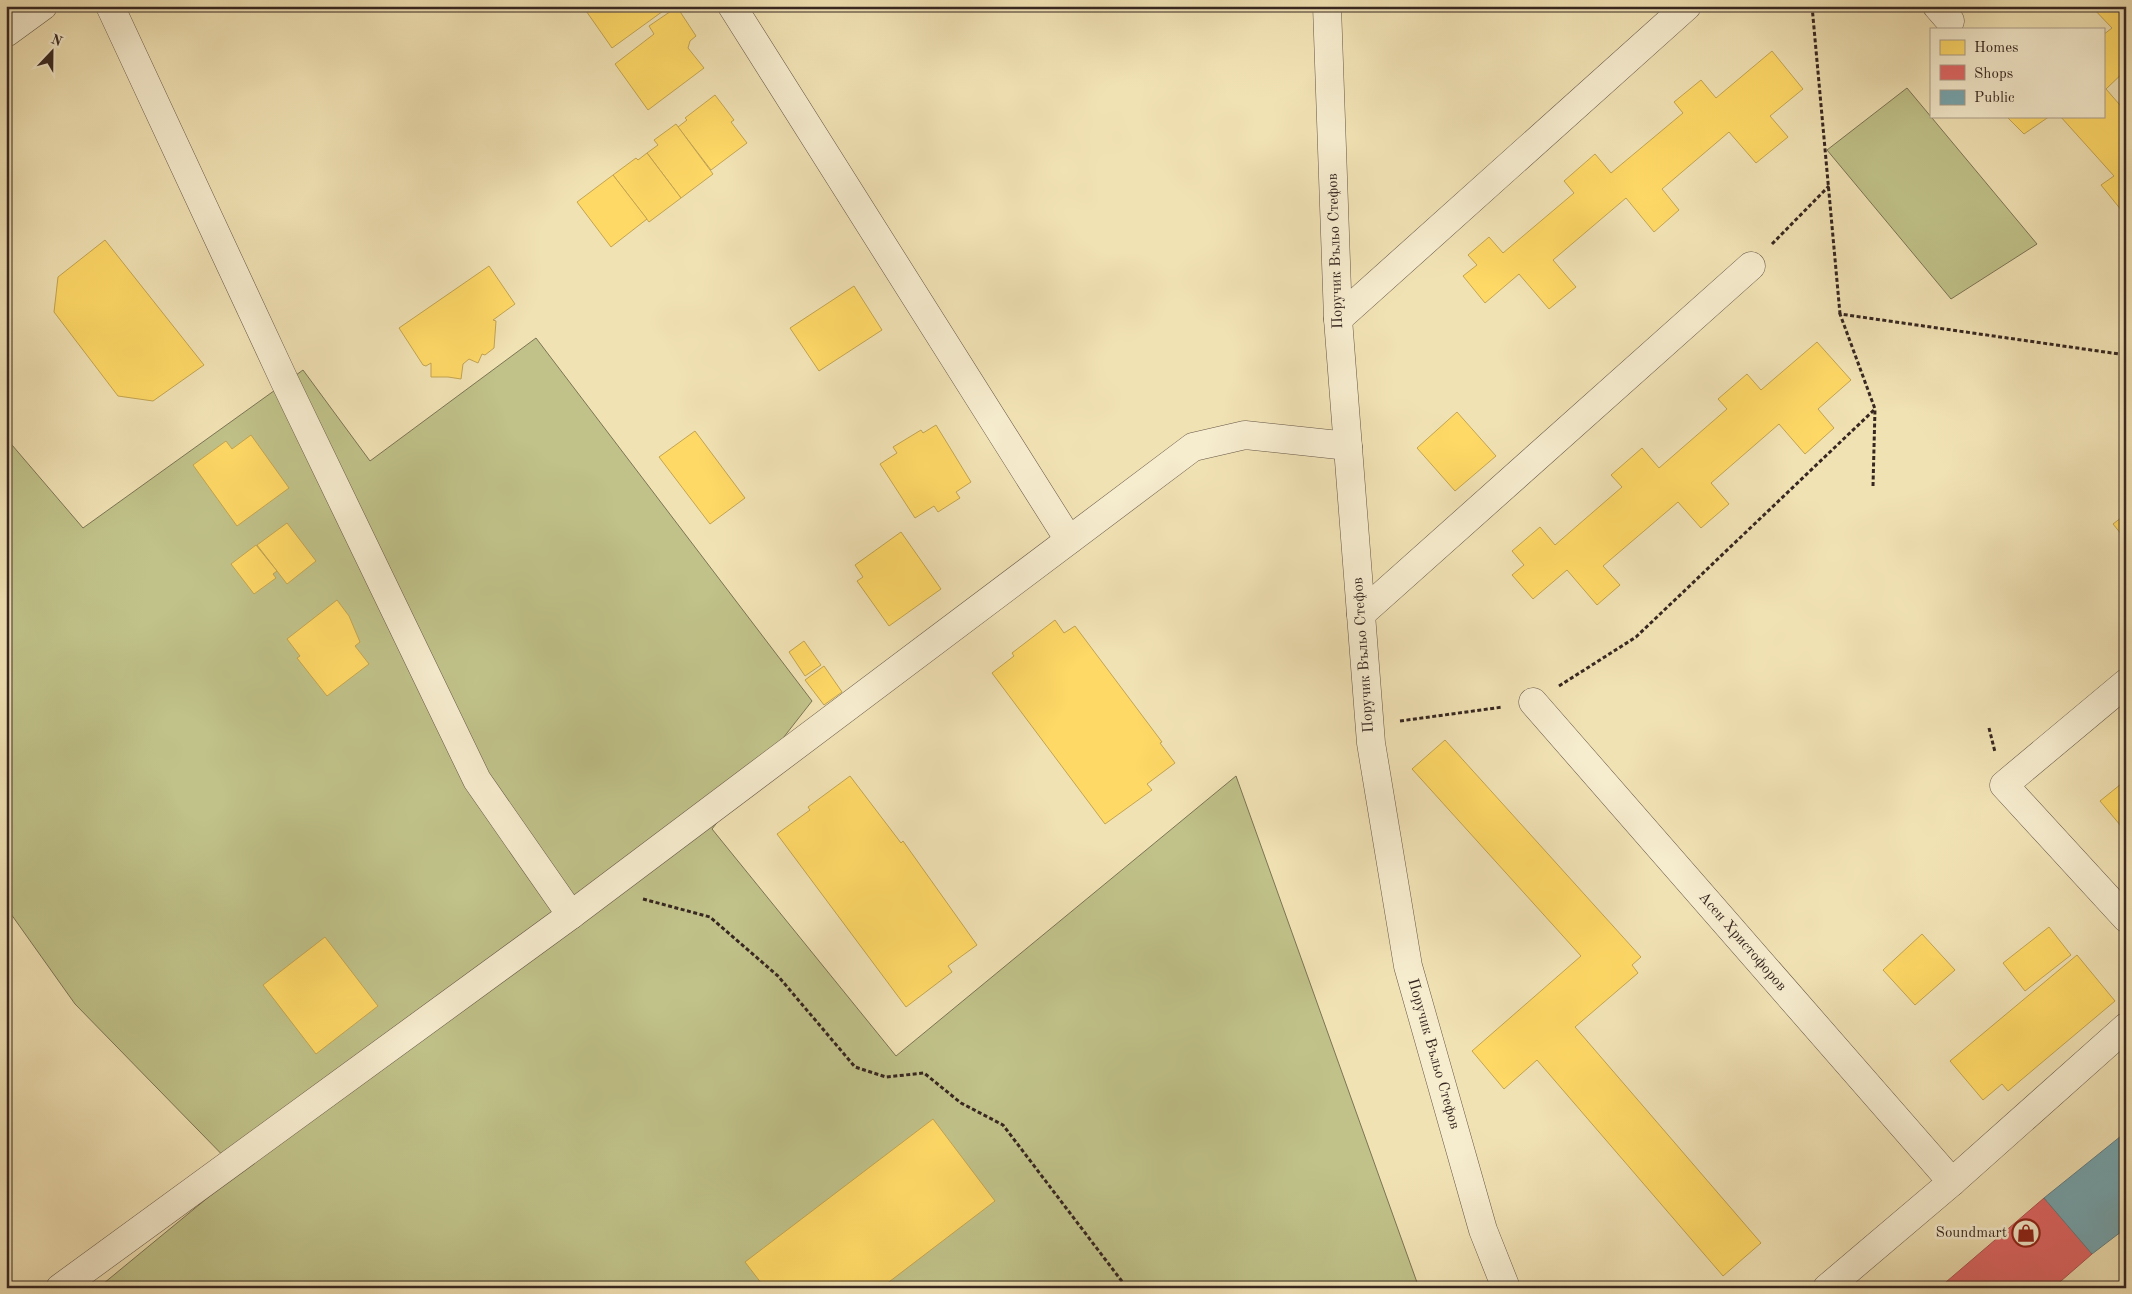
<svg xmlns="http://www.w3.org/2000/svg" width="2132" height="1294" viewBox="0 0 2132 1294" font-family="'Old Standard TT',serif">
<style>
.green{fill:#c0c289;stroke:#7c7455}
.homes{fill:#ffd966;stroke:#c3a451}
.shops{fill:#e06666;stroke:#ad5351}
.public{fill:#76a5af;stroke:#637f84}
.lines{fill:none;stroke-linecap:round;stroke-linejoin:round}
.minor-casing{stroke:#665646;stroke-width:29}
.path{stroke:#372721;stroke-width:3;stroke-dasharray:4 2.5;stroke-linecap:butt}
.minor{stroke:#f6ecce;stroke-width:28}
.labels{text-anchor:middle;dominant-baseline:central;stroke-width:5;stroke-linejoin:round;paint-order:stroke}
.street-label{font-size:15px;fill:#372721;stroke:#f6ecce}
.poi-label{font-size:15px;fill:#372721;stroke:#f6ecce;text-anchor:end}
</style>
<rect width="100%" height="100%" fill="#f1e2b4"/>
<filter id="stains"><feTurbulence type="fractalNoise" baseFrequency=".004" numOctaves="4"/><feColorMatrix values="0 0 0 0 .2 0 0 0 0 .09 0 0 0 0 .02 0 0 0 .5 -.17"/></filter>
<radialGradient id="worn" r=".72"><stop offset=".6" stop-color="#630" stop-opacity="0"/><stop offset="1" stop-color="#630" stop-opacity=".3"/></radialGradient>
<g class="green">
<path d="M1907 88 2037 244 1951 299 1827 150Z"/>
<path d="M536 338 812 701 712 829 896 1056 1236 776 1419 1288H98L239 1172 75 1004 6 907V438L83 528 303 370 370 461Z"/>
</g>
<g class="homes">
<path d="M587 6H670L612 48 584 8Z"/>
<path d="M2091 6H2126V70L2106 89 2126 112V216L2101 185 2114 176 2060 116H2103V35L2112 28Z"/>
<path d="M677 7 696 36 690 41 688 48 704 68 648 110 615 64 654 34 649 26Z"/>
<path d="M1772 51 1803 89 1770 116 1788 137 1756 163 1729 132 1662 189 1679 210 1654 232 1626 198 1553 260 1576 287 1549 309 1519 274 1485 303 1463 276 1477 265 1468 255 1489 237 1503 253 1574 193 1564 181 1595 154 1611 173 1683 113 1674 102 1701 80 1716 98Z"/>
<path d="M715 95 734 120 731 122 747 143 711 170 678 127 687 120 685 118Z"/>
<path d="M2006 116H2050L2024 134Z"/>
<path d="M676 124 713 174 681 198 647 153 658 145 654 140Z"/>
<path d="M647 153 681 198 649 222 613 175 636 158 638 160Z"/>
<path d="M613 175 647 219 611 247 577 202Z"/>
<path d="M105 240 204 365 153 401 118 396 54 312 58 277Z"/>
<path d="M489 266 515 304 493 320 496 321 494 348 485 355 482 354 478 363 469 359 463 364 461 379 448 377H431V363L426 366 423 365 399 328Z"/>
<path d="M854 286 882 330 819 371 790 328Z"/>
<path d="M1817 342 1851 380 1818 409 1834 428 1805 454 1779 424 1711 483 1729 504 1701 528 1678 502 1603 566 1620 585 1597 605 1567 570 1533 599 1512 575 1524 565 1512 551 1540 527 1555 545 1622 487 1611 475 1642 448 1659 468 1727 409 1718 399 1747 374 1761 390Z"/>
<path d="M1457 412 1496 456 1455 491 1417 448Z"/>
<path d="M936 425 971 482 956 492 960 498 938 512 934 506 915 518 880 464 897 453 893 447 921 430 923 433Z"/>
<path d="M695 431 745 498 710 524 659 457Z"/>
<path d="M251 435 289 488 237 526 193 465 226 441 232 449Z"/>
<path d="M2126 514V540L2113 524Z"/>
<path d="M287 523 316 561 287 584 257 545Z"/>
<path d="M901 532 941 589 889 626 857 581 863 577 855 565Z"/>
<path d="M256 545 277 571 273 574 276 578 254 594 231 564Z"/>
<path d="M337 600 349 616 360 642 355 646 369 664 327 696 297 658 300 656 287 639Z"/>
<path d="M1055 620 1064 633 1075 626 1162 742 1160 743 1175 763 1147 784 1152 790 1105 824 992 673 1014 656 1012 653Z"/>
<path d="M804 641 821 665 805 676 789 652Z"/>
<path d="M824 666 842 692 824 705 805 680Z"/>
<path d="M1445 740 1641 957 1632 965 1638 973 1575 1027 1761 1243 1723 1276 1537 1060 1504 1089 1472 1051 1581 956 1412 769Z"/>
<path d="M850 776 901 843 903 841 977 945 948 966 952 972 906 1007 777 834 810 810 808 807Z"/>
<path d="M2126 780V832L2100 801Z"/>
<path d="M2049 927 2071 955 2025 991 2003 963Z"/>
<path d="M1922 934 1955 970 1915 1005 1883 970Z"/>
<path d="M325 937 378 1006 316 1054 263 985Z"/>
<path d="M2077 955 2115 1001 2008 1091 2002 1084 1983 1100 1950 1061Z"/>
<path d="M933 1119 995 1201 881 1288H765L745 1262Z"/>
</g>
<path class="shops" d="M2044 1198 2092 1254 2053 1288H1939Z"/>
<path class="public" d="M2126 1132V1228L2092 1254 2044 1198Z"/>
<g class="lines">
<g class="minor-casing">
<g id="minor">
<path d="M110 6 285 382 477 780 571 915"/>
<path d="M732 6 1069 540"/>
<path d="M1327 6 1338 319 1371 743 1408 966 1483 1230 1506 1288"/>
<path d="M1937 6 1950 21"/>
<path d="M6 33 43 6"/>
<path d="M1338 319 1687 6"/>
<path d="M1361 614 1751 266"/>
<path d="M2126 683 2004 785 2126 918"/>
<path d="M1533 702 1952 1182"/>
<path d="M60 1288 571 915 1193 447 1245 435 1348 446"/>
<path d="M1827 1288 1952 1182 2126 1027"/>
</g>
</g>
<g class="path">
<path d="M1812 6 1840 314"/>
<path d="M1772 244 1829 186"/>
<path d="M1873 486 1875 409 1840 314 2126 355"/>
<path d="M1559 686 1636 637 1875 409"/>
<path d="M1400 721 1503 707"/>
<path d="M1989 728 1995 752"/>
<path d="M643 899 710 917 778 976 855 1067 886 1077 924 1073 961 1103 1003 1125 1127 1288"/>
</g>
<use href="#minor" class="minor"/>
</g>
<defs>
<g id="shop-ring" transform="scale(1.4375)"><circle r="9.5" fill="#f6ecce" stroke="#8f2418" stroke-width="1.5"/><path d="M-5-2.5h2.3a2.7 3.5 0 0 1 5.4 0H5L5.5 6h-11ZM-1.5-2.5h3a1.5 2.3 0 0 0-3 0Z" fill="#8f2418"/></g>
</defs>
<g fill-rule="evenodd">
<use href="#shop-ring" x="2026" y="1233"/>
</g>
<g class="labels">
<g class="street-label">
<text transform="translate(1336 251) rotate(-92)">Поручик Въльо Стефов</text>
<text transform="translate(1364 655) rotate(-94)">Поручик Въльо Стефов</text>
<text transform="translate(1742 942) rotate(49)">Асен Христофоров</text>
<text transform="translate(1433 1054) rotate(74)">Поручик Въльо Стефов</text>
</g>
<g class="poi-label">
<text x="2007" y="1233">Soundmart</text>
</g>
</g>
<rect width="2132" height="1294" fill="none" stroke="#f1e2b4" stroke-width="25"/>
<rect x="8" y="8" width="2117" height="1279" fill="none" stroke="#372721" stroke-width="2.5"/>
<rect x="12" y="12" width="2107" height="1269" fill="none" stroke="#372721"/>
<rect x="1930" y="28" width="175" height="90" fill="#f6ecce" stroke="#aa9d89"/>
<rect x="1940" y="40" width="25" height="15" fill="#ffd966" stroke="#aa9d89"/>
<text x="1974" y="52" font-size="15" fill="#372721">Homes</text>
<rect x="1940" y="65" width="25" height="15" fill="#e06666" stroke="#aa9d89"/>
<text x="1974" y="78" font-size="15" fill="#372721">Shops</text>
<rect x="1940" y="90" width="25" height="15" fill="#76a5af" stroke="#aa9d89"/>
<text x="1974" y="102" font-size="15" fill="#372721">Public</text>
<g transform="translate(52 52) rotate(22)" stroke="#f6ecce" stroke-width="4" paint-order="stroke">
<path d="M0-4L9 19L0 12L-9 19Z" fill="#372721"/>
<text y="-8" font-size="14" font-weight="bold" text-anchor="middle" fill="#372721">N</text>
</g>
<rect width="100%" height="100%" filter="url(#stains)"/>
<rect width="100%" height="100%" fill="url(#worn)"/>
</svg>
